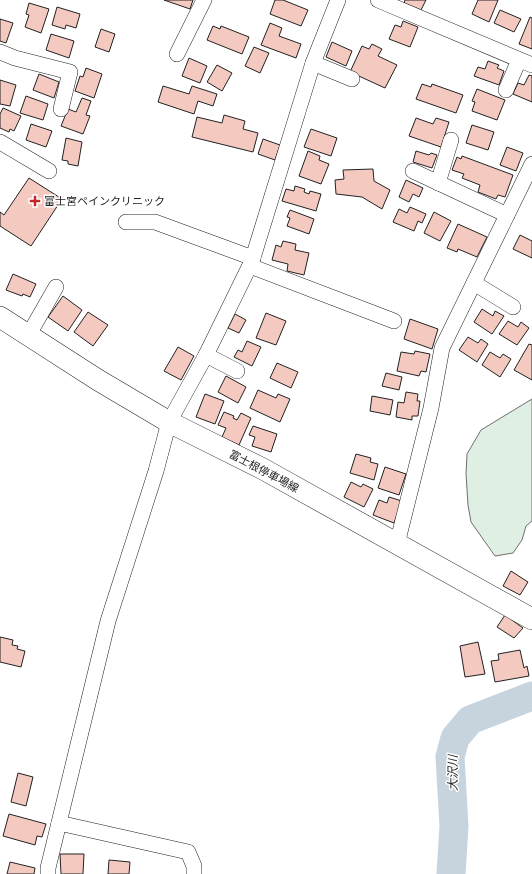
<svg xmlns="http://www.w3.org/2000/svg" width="532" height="874" viewBox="0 0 532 874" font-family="'PT Sans','Noto Sans JP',sans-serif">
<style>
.green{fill:#e0efe3;stroke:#6f6f6f}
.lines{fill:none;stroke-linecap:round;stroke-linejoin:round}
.river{stroke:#c7d3dd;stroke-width:29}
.building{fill:#f3c9c0;stroke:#222}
.minor-casing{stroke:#222;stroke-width:16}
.secondary-casing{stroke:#222;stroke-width:22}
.minor{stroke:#fff;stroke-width:15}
.secondary{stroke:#fff;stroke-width:21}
.poi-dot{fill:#c62828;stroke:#fff;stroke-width:1.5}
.labels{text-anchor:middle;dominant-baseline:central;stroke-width:3;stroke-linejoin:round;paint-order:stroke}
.poi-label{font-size:11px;fill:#222;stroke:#fff;text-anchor:start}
.street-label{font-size:11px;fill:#222;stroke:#fff}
.water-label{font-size:12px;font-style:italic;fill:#222;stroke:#fff}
</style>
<rect width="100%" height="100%" fill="#fff"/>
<path class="green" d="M532 399V521L526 526 522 540 513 553 495 556 471 522 468 505 466 474 467 454 481 430Z"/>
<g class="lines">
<path class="river" d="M451 874 454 826 450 757 455 738 470 720 532 696"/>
</g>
<g class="building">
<path d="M164 0H193L190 9Z"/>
<path d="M275 0H283L308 10 301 26 270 14Z"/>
<path d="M405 0H426L421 10 404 3Z"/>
<path d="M478 0H498L489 22 472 14Z"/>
<path d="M29 3 49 9 41 33 25 27 29 15 26 14Z"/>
<path d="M57 7 80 14 76 28 66 25 65 29 52 25Z"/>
<path d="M500 10 521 19 514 32 494 23Z"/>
<path d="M530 17 532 18V49L519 44Z"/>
<path d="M0 19 13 23 6 43 0 41Z"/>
<path d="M403 21 418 27 410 47 389 39 395 25 401 27Z"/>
<path d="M270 23 282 28 279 36 301 44 296 58 261 45Z"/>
<path d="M213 26 220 29 221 26 249 37 242 54 207 40Z"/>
<path d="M101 29 115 34 109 52 95 47Z"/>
<path d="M51 34 74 41 69 58 46 50Z"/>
<path d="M332 42 352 51 346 66 326 57Z"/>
<path d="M372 44 382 49 378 56 397 65 385 88 350 72 362 46 369 49Z"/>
<path d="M254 47 269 53 260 73 245 66Z"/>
<path d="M189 58 207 66 200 83 182 76Z"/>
<path d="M488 61 499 65 497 68 504 71 499 85 474 76 478 67 485 69Z"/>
<path d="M217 65 232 73 222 91 207 82Z"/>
<path d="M86 68 102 74 94 98 75 91 80 76 83 77Z"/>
<path d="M39 74 59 82 54 98 33 90Z"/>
<path d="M529 75 532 76V102L513 94 518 83 524 85Z"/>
<path d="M0 80 16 85 10 106 0 104Z"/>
<path d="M422 84 431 87 432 84 463 95 456 113 416 99Z"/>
<path d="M163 86 189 94 192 86 217 94 213 106 198 101 194 114 158 102Z"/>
<path d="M477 89 505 100 497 120 472 111 475 102 472 101Z"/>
<path d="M26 96 48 104 43 120 20 113Z"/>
<path d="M82 98 91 101 86 115 90 116 83 134 61 126 68 109 76 112Z"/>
<path d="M3 108 21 116 14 131 10 129 9 132 0 128V114Z"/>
<path d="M224 115 245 121 243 129 258 133 253 152 192 137 197 117 222 123Z"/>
<path d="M416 118 433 124 436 118 449 122 441 147 409 136Z"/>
<path d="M31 124 52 131 46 147 26 140Z"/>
<path d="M472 125 494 132 488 150 466 143Z"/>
<path d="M311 129 337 138 331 156 304 147Z"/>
<path d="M66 138 82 142 78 166 68 164V161L62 160Z"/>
<path d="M263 139 280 145 275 160 258 154Z"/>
<path d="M507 147 523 153 516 171 500 165Z"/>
<path d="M308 151 320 156 319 160 329 164 321 184 299 176Z"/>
<path d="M416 151 429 155 431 153 437 155 432 168 413 162Z"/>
<path d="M462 156 513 175 505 197 498 195 496 199 478 192 480 185 462 178 464 174 452 170 457 157 461 159Z"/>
<path d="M373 169 374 181 390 190 382 209 362 197 336 194 335 180 344 179 343 170Z"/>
<path d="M29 178 62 199 31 246 0 226V212L4 215Z"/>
<path d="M406 180 423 188 419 197 413 194 409 202 399 197Z"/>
<path d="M295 186 305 189 304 192 309 194 310 191 321 194 316 211 282 201 286 189 294 191Z"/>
<path d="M410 207 426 214 422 223 418 221 414 231 393 222 399 209 407 213Z"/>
<path d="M290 210 314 219 309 234 287 226 290 218 287 217Z"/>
<path d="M434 212 451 221 440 241 424 233Z"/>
<path d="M458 224 487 237 477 257 458 249 457 252 447 248Z"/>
<path d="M520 235 532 241V258L513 249Z"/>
<path d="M283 241 296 244 295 250 309 253 304 275 287 271 288 264 272 260 276 245 281 247Z"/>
<path d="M13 274 36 284 30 297 23 294 22 296 6 290Z"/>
<path d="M63 296 82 310 68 331 48 317Z"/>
<path d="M482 309 493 316 495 311 504 316 492 334 474 322Z"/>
<path d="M88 312 108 325 93 346 74 332Z"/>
<path d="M266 313 286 321 276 345 256 338Z"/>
<path d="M235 314 246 320 239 333 228 328Z"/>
<path d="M410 319 438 329 432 349 404 339Z"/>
<path d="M508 321 518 327 521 322 529 328 517 345 499 334Z"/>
<path d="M468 337 478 343 481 339 488 344 477 362 459 350Z"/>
<path d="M247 341 261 347 252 366 234 357 238 350 242 352Z"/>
<path d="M529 344 532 345V380L514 370Z"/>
<path d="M178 347 194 356 181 380 164 371Z"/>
<path d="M415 351 430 354 426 372 421 371 419 376 397 371 401 352 414 354Z"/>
<path d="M490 352 500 358 503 354 511 359 500 377 482 365Z"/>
<path d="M277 363 298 372 291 388 270 378Z"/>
<path d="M386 373 402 377 399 390 382 386Z"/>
<path d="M226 376 246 387 238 403 218 392Z"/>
<path d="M258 390 276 398 278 394 290 399 280 422 250 408Z"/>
<path d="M406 392 418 394 417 401H420L418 416H412V420L396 417 398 402 404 403Z"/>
<path d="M205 394 224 401 215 424 196 417Z"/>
<path d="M372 396 393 400 390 415 370 411Z"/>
<path d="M224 412 234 416 233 418 237 420 241 413 251 418 239 445 222 437 226 428 218 425Z"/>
<path d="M253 426 277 434 271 452 252 446 255 437 249 435Z"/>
<path d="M356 454 371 458 370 462 378 464 374 480 350 473Z"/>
<path d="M385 467 406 474 399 495 378 488Z"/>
<path d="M351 482 361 487 363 484 373 489 364 507 344 497Z"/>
<path d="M389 497 402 501 394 523 373 515 379 500 387 503Z"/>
<path d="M511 571 528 582 520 595 503 586Z"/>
<path d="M505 615 523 628 514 638 497 627Z"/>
<path d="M0 637 13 640 12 645 18 646 17 649 25 651 21 667 0 662Z"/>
<path d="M478 642 485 674 465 677 460 646Z"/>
<path d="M520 650 524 668 527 666 529 676 495 682 491 661 499 660 498 654Z"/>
<path d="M18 773 33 777 26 806 11 802Z"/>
<path d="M9 814 46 824 42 837 37 836 35 845 3 836Z"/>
<path d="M60 854H84L83 874H61Z"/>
<path d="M109 860 130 862 129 874H108Z"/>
<path d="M10 862 35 868 34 874H7Z"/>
</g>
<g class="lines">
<g class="minor-casing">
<g id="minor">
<path d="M378 0 532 65"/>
<path d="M0 52 15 58 70 72 61 109"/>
<path d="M177 54 204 0"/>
<path d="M313 63 352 79"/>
<path d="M506 90 519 60"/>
<path d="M0 142 49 171"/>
<path d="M413 171 507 215"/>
<path d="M438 183 451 140"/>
<path d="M126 222H155L253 258"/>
<path d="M250 266 394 321"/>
<path d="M474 283 513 307"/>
<path d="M28 336 56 287"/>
<path d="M206 355 237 371"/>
<path d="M397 544 431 408 442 348 532 164"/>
<path d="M59 823 188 852 194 866V874"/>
<path d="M48 874V868L108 621 156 471 169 422 206 355 252 261 313 63 338 0"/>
</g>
</g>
<g class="secondary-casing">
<path id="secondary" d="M0 317 98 380 169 422 263 469 532 619"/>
</g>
<use href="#minor" class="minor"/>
<use href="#secondary" class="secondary"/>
</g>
<path class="poi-dot" d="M33 195h4v4h4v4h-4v4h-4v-4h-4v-4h4z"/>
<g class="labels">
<g class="poi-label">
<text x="44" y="201">富士宮ペインクリニック</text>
</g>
<g class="street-label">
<text transform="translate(264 471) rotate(28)">富士根停車場線</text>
</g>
<g class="water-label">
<text transform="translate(452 773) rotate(-90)">大沢川</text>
</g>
</g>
</svg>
